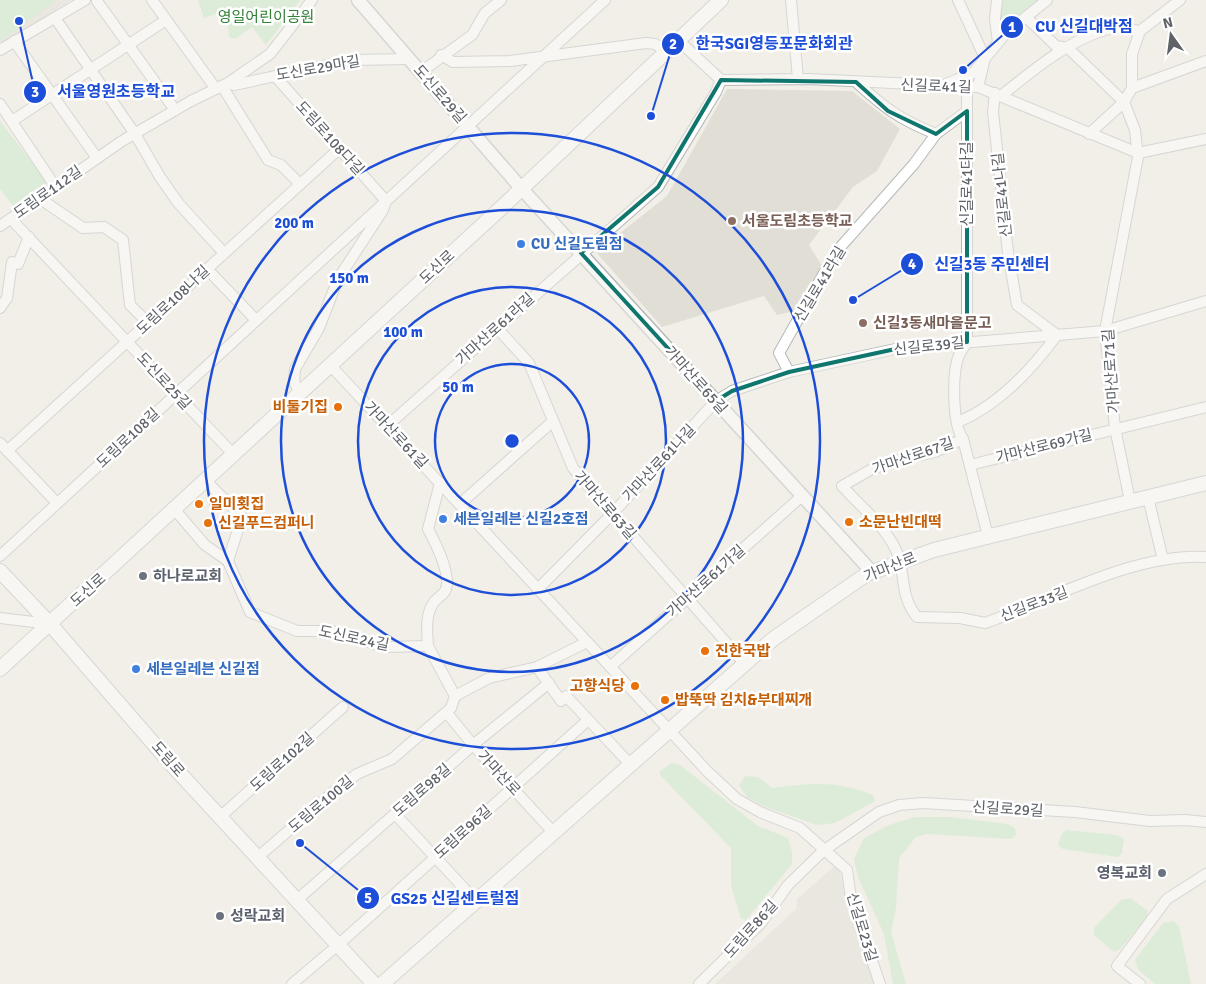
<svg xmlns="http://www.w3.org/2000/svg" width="1206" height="984" viewBox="0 0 1206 984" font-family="Signika,'Noto Sans KR',sans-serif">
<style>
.education{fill:#e1ded6}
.green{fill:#c5e8c5}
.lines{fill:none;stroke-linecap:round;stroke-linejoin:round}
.minor-casing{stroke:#b5b8bc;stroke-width:12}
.tertiary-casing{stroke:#b5b8bc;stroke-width:15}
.secondary-casing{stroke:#b6babf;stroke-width:16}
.minor{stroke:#fff;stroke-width:10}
.tertiary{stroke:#fff;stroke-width:12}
.secondary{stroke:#fff;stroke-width:14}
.marked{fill:none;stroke:#0f766e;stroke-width:4;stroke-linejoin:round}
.ring{fill:none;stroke:#1d4ed8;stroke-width:2.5}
.education-dot{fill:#8d6e63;stroke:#fff;stroke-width:2}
.shop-dot{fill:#3f7fe0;stroke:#fff;stroke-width:2}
.food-dot{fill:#e8710a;stroke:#fff;stroke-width:2}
.worship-dot{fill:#6b7280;stroke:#fff;stroke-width:2}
.labels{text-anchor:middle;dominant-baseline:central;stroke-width:5;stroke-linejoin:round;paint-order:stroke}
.park-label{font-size:15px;fill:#348238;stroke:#fff}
.street-label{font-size:15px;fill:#5f6368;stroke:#fff}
.education-label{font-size:15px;font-weight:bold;fill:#785e54;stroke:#fff;text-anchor:start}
.shop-label{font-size:15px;font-weight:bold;fill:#366cbe;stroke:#fff;text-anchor:start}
.food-label{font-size:15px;font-weight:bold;fill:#c56008;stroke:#fff;text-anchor:start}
.worship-label{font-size:15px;font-weight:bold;fill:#5b616d;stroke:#fff;text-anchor:start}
.centre{fill:#1d4ed8;stroke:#fff;stroke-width:2.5}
.ring-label{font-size:15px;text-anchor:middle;font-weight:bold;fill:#1d4ed8;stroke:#fff;stroke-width:5;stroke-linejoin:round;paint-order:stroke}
.leader{fill:none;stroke:#1d4ed8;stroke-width:2}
.callout-dot{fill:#1d4ed8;stroke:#fff;stroke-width:2}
.mark-label{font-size:15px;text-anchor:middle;font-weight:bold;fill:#fff}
.callout-label{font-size:16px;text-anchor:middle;font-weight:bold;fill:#1d4ed8;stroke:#fff;stroke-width:5;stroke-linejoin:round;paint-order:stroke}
</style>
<rect width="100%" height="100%" fill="#f1efe8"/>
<g class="education">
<path d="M0 0H71L6 43 0 42Z"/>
<path d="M727 89 852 91 900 129 877 171 853 187 809 245 824 269 802 309 777 315 764 296 662 327 596 252 667 196Z"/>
<path d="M837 864 875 984H715L796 909 797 899Z"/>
</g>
<g class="green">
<path d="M0 0H56L0 42Z"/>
<path d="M198 0H300L266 45 252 27 235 39 229 37 227 10 204 18Z"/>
<path d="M1001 0H1039L1000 36Z"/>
<path d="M0 121 47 182 14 207 0 189Z"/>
<path d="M671 763 680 765 758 826 788 838 792 852V864L746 920 741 918 731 886V848L661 776 659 772Z"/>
<path d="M745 776 758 777 772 788C810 783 836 780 873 795L875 801 835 823 817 825 763 806 747 797 739 785Z"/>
<path d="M915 817H951L1007 824 1015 828 1016 835 1012 839 927 834 916 837 899 858 896 908 891 932 906 984H893L884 934 858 877 854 859 864 838 889 825Z"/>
<path d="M1066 830 1117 835 1124 839 1122 853 1118 857 1063 849 1058 845 1062 834Z"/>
<path d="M1130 898 1148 911 1147 917 1120 949 1114 952 1094 935V928L1121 900Z"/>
<path d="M1173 921 1179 926 1191 984H1155L1138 969 1135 960 1163 923Z"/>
</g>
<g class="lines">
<g class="minor-casing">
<g id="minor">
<path d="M152 0 216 89"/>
<path d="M791 0 798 79"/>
<path d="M958 0 985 58 978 87"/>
<path d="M997 0 995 19 998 42"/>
<path d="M97 1 175 110"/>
<path d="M1026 17 1056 46 1068 48 1124 102 1135 130 1138 157 1105 331 1115 428 1130 501"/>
<path d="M55 18 135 134 160 177 179 204 224 253"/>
<path d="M678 40 721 80 808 79 978 87 1138 153 1206 139"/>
<path d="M14 41 97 158"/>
<path d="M0 50 85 0"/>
<path d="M441 55 453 62 510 61 646 43 655 44 666 51"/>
<path d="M421 72 472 35 485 13 501 0"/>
<path d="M275 76 386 201 383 210 338 279 319 328 295 369 294 382 301 394"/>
<path d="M856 82C886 109 899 119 936 134"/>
<path d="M228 83 234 85 351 60 410 59"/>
<path d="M946 84 973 73 1006 33 1047 0"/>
<path d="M222 86 268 160 281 165 300 184"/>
<path d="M967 87V342C965 346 961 351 959 355 952 372 952 424 963 439L988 536"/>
<path d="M1132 88 1206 61"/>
<path d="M1001 96C1033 70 1072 37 1113 28 1121 27 1132 30 1140 31"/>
<path d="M0 104 55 186"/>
<path d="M12 121 166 20"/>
<path d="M1089 134 1124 102 1132 88V54L1140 31 1180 0"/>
<path d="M39 198 83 228 104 227 123 240 130 305 148 323"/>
<path d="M11 219 234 455"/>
<path d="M0 226 122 141 191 101 228 83 270 54 312 0"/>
<path d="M207 269 256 320"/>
<path d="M0 308 7 298 12 262 18 264 29 237"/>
<path d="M497 328 529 363 573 468 745 664"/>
<path d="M331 366 708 772 737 799 760 812 800 828 847 870 851 898 880 984"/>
<path d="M789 372 779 353 836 252 914 164 936 134 967 111"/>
<path d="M958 422C997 406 1032 369 1057 335L1017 305 1008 253 993 112 995 93"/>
<path d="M387 426 658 187 716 92 721 80"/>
<path d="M963 439 935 452 902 459 872 469 842 486C860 506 883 524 895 548 907 571 898 594 917 617L960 618 985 623C1053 599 1134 553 1206 557"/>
<path d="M0 443 57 503"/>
<path d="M7 451 339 149"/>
<path d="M970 465 1206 407"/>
<path d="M206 481 242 517 228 561"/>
<path d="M1148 497 1163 560"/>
<path d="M460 504 553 421"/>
<path d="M175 510 205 545 228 561"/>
<path d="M0 556 605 0"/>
<path d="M228 561 250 612 297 631H332L384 647 428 646"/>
<path d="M538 589 612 514 716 401 732 391 789 372 900 348 1105 331 1206 301"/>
<path d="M0 618 50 624"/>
<path d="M537 667 561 701 566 696 630 764"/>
<path d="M610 667 802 496"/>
<path d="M455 696 489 678 537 667 587 642"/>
<path d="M447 713 473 745 553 832"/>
<path d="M395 814 475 900"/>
<path d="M220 817 343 707"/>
<path d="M258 857 331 794 357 774 392 759 451 708 455 696 428 646C427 631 425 614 434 602 437 598 443 595 445 591 453 577 435 542 428 529L440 483"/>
<path d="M297 900 473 745 549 683"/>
<path d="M292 984 338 945 588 720"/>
<path d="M699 984 761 923 788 885 823 851 879 812 899 805 923 803 1075 812 1150 821 1185 820 1206 822"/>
<path d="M1140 984 1117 966 1167 899 1206 874"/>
</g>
</g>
<g class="tertiary-casing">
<path id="tertiary" d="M358 0 521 188 872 572"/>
</g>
<g class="secondary-casing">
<g id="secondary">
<path d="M0 571 50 624 173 766 374 984"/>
<path d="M0 669 500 209 721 0"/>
<path d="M382 984 773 639 867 574 934 550 1206 483"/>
</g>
</g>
<use href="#minor" class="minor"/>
<use href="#tertiary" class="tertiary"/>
<use href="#secondary" class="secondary"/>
</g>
<path d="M0 0H1206V984H0ZM721 80 856 82 888 111 936 134 967 111V342L900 348 789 372 732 391 716 401 581 253 658 187Z" fill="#f1efe8" fill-opacity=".55" fill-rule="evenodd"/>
<path class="marked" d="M721 80 856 82 888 111 936 134 967 111V342L900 348 789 372 732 391 716 401 581 253 658 187Z"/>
<g class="ring">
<circle cx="512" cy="441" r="77"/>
<circle cx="512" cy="441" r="154"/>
<circle cx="512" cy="441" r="231"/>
<circle cx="512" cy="441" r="308"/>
</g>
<g class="education-dot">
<circle cx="732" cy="221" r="5"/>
<circle cx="863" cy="323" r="5"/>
</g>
<g class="shop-dot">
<circle cx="521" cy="244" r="5"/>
<circle cx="443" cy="519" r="5"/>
<circle cx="136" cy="669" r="5"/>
</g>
<g class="food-dot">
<circle cx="338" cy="407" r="5"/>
<circle cx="199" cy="504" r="5"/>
<circle cx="849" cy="522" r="5"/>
<circle cx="208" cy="523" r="5"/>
<circle cx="705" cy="651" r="5"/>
<circle cx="635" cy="686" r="5"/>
<circle cx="665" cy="700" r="5"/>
</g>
<g class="worship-dot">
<circle cx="143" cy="576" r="5"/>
<circle cx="1162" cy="873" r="5"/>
<circle cx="220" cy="916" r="5"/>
</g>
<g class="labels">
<g class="park-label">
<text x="266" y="17">영일어린이공원</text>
</g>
<g class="street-label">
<text transform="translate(318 68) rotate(-10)">도신로29마길</text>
<text transform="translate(936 86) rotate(2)">신길로41길</text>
<text transform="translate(440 94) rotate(49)">도신로29길</text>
<text transform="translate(330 138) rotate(48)">도림로108다길</text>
<text transform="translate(967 184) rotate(-90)">신길로41다길</text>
<text transform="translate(48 192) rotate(-35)">도림로112길</text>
<text transform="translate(1002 195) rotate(-96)">신길로41나길</text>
<text transform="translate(437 267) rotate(-43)">도신로</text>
<text transform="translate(820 284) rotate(-59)">신길로41라길</text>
<text transform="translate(173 300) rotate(-43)">도림로108나길</text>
<text transform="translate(495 329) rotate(-42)">가마산로61라길</text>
<text transform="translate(929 346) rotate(-6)">신길로39길</text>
<text transform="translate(1111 371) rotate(-94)">가마산로71길</text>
<text transform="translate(696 380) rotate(48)">가마산로65길</text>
<text transform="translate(164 381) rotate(47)">도신로25길</text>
<text transform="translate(396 435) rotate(47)">가마산로61길</text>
<text transform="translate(128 438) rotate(-43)">도림로108길</text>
<text transform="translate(1044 446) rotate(-14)">가마산로69가길</text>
<text transform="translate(913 456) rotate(-19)">가마산로67길</text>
<text transform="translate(659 463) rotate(-47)">가마산로61나길</text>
<text transform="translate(605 505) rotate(49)">가마산로63길</text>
<text transform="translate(890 567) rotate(-22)">가마산로</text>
<text transform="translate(706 581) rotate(-42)">가마산로61가길</text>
<text transform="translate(88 590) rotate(-42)">도신로</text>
<text transform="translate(1034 604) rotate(-21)">신길로33길</text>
<text transform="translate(354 638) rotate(12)">도신로24길</text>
<text transform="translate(168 759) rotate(49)">도림로</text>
<text transform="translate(282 762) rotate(-42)">도림로102길</text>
<text transform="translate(499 773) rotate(47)">가마산로</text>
<text transform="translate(422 790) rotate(-41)">도림로98길</text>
<text transform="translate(321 804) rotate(-40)">도림로100길</text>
<text transform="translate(1008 809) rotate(3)">신길로29길</text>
<text transform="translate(463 832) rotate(-42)">도림로96길</text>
<text transform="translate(862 927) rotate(73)">신길로23길</text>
<text transform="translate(751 929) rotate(-48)">도림로86길</text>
</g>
<g class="education-label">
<text x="742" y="221">서울도림초등학교</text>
<text x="873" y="323">신길3동새마을문고</text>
</g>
<g class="shop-label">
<text x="531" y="244">CU 신길도림점</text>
<text x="453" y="519">세븐일레븐 신길2호점</text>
<text x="146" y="669">세븐일레븐 신길점</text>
</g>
<g class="food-label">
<text x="328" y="407" text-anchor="end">비둘기집</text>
<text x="209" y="504">일미횟집</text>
<text x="859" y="522">소문난빈대떡</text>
<text x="218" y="523">신길푸드컴퍼니</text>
<text x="715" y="651">진한국밥</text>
<text x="625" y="686" text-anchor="end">고향식당</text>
<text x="675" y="700">밥뚝딱 김치&amp;부대찌개</text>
</g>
<g class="worship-label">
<text x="153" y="576">하나로교회</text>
<text x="1152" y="873" text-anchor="end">영복교회</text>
<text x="230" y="916">성락교회</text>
</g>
</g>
<circle cx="512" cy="441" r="8" class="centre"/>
<g class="ring-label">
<text x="294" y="228">200 m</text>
<text x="349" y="283">150 m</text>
<text x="403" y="337">100 m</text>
<text x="458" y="392">50 m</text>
</g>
<path class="leader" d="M963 70L1012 27M651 116L673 44M19 21L35 92M853 300L912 264M300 843L368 898"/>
<g class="callout-dot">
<circle cx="963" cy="70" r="5"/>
<circle cx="651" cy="116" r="5"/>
<circle cx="19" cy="21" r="5"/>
<circle cx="853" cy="300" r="5"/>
<circle cx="300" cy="843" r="5"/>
<circle cx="1012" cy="27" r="12"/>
<circle cx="673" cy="44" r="12"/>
<circle cx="35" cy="92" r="12"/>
<circle cx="912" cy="264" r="12"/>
<circle cx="368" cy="898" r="12"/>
</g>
<g class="mark-label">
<text x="1012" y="32">1</text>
<text x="673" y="49">2</text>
<text x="35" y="97">3</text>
<text x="912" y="269">4</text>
<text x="368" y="903">5</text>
</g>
<g class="callout-label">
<text x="1084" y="32">CU 신길대박점</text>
<text x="774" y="49">한국SGI영등포문화회관</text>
<text x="116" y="97">서울영원초등학교</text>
<text x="992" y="270">신길3동 주민센터</text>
<text x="455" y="904">GS25 신길센트럴점</text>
</g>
<g transform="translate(1171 35) rotate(346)" stroke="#ffffff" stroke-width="4" paint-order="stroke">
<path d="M0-4L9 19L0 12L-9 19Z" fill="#5f6368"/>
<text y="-8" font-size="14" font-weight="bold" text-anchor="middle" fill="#5f6368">N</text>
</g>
</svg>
